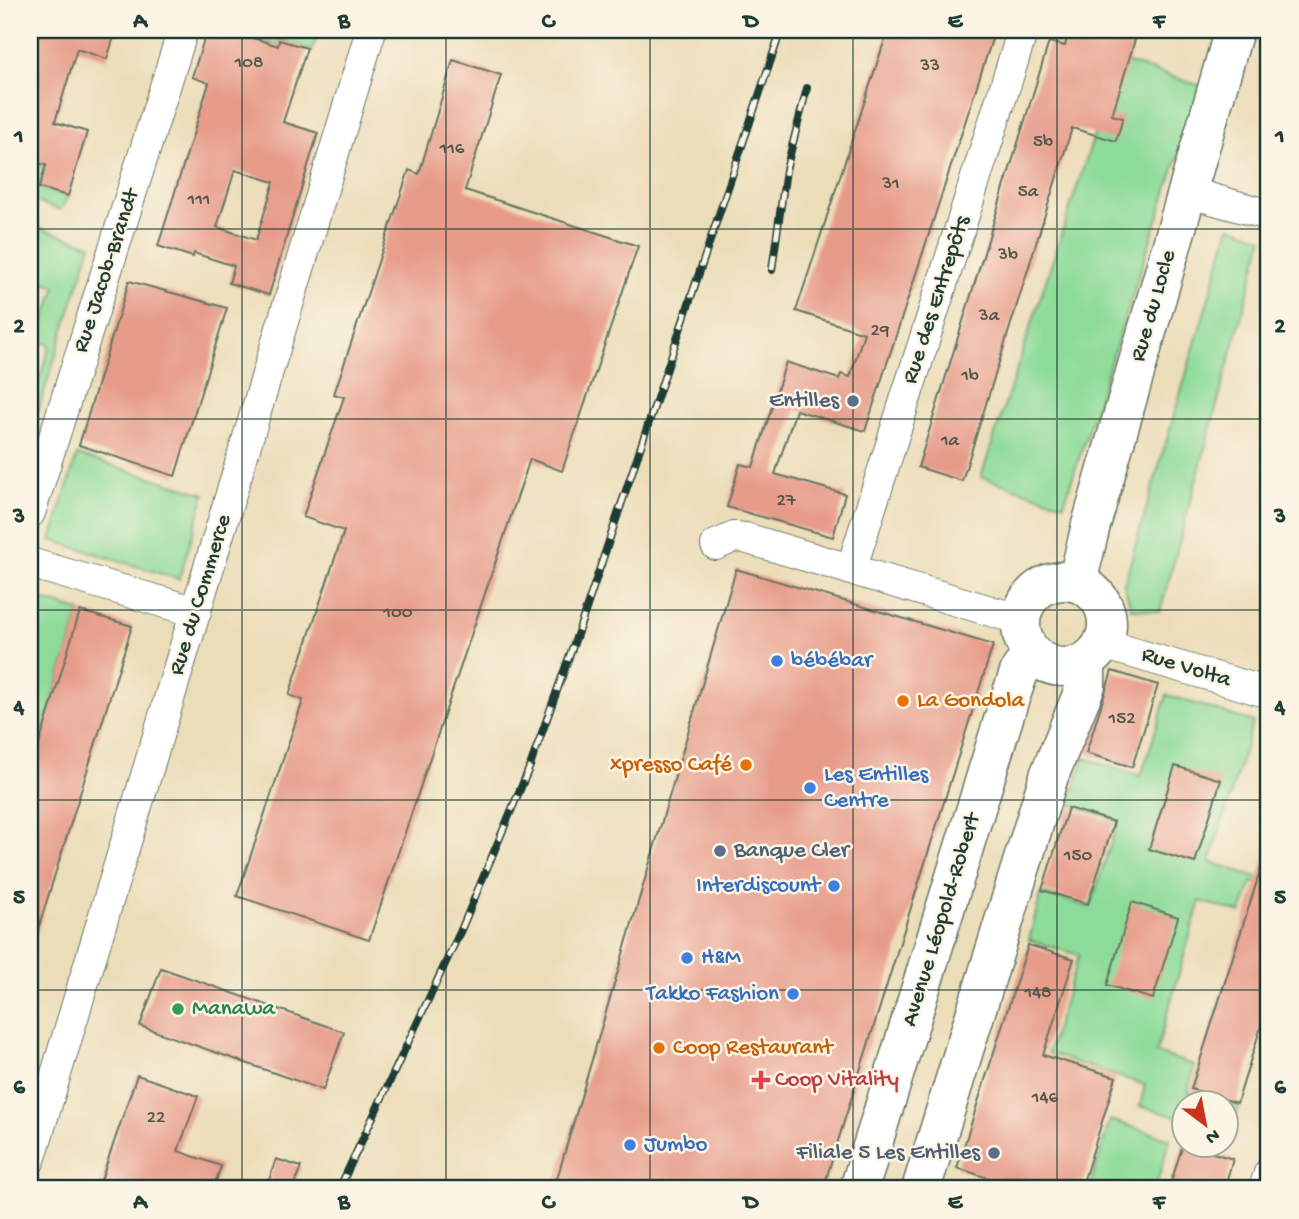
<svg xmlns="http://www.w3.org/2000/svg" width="1299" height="1219" viewBox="0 0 1299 1219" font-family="'Gochi Hand',sans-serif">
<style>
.green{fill:#8ddb99;stroke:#568c66;stroke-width:2}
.building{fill:#e79c8a;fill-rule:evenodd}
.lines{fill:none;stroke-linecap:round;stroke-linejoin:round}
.minor-casing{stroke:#677563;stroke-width:32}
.primary-casing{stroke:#677563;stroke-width:41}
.minor{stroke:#fff;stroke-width:30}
.primary{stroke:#fff;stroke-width:38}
.rail-casing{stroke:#1f3d34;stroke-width:8}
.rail{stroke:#fcf5e5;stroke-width:5;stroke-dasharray:16;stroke-linecap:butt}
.grid{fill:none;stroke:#1f3d34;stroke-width:2;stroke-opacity:0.55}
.service-dot{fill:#5c6f8a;stroke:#fcf5e5;stroke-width:2.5}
.shop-dot{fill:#3f7fe0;stroke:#fcf5e5;stroke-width:2.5}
.food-dot{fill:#e8710a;stroke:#fcf5e5;stroke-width:2.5}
.leisure-dot{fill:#2e9e5b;stroke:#fcf5e5;stroke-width:2.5}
.health-dot{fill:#e0444e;stroke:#fcf5e5;stroke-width:2.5}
.labels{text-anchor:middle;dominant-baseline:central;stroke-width:5;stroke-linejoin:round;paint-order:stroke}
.number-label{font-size:19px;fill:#51554a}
.street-label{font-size:23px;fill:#1f3d34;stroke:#fcf5e5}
.service-label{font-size:23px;fill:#4e5e75;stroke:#fcf5e5;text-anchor:end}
.shop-label{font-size:23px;fill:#366cbe;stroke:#fcf5e5;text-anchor:start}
.food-label{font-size:23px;fill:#c56008;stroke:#fcf5e5;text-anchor:start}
.leisure-label{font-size:23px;fill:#27864d;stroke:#fcf5e5;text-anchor:start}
.health-label{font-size:23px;fill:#be3a42;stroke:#fcf5e5;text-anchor:start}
.neatline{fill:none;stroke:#1f3d34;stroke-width:2.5}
.grid-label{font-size:23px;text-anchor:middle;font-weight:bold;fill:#1f3d34}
</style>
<rect width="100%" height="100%" fill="#fcf5e5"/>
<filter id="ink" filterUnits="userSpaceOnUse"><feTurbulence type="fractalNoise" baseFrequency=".0143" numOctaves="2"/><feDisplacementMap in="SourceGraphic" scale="14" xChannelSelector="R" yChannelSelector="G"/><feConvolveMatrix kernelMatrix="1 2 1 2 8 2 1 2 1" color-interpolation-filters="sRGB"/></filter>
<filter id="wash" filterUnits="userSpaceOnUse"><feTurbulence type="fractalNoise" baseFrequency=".00686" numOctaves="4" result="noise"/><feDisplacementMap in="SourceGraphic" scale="28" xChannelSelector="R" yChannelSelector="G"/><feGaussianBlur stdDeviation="1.57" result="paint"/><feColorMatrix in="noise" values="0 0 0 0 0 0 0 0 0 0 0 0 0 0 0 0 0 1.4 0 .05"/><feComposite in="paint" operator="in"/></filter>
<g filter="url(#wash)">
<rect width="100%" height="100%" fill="#ecddb9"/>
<g class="green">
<path d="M240 30H319L312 50 280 40 278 46 238 33Z"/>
<path d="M1119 60 1201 86 1064 504 981 477Z"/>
<path d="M30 161 49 167 43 173 39 188 68 196 61 210 30 200Z"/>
<path d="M30 225 91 245 30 436V412L50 345 38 341 56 286 30 277Z"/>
<path d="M1230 226 1263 238 1160 612 1131 608 1124 584Z"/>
<path d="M77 455 205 494 179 579 51 540Z"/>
<path d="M30 596 80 611 30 774V681L40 646 30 643Z"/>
<path d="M1167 695 1253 722 1210 862 1269 881V887L1252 882 1241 913 1200 901 1156 1053 1194 1065 1188 1091 1239 1106 1231 1133 1226 1131V1104H1184L1183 1119 1140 1106 1145 1085 1048 1053 1079 955 1029 940 1041 893 1090 907 1118 821 1069 804 1084 758 1141 776Z"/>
<path d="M1110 1120 1170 1139 1155 1189H1089Z"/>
</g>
<g id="blocks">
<g class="building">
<path d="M30 30H116L107 59 77 49 55 122 87 132 68 196 39 188 46 165 30 161Z"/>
<path d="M207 30H240L238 33 278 46 279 40 307 48 283 122 318 133 269 295 229 283 234 266 194 253 193 257 158 246 209 83 192 77ZM235 170 274 182 256 240 217 227Z"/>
<path d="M888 30H995L865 431 796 410 775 474 845 494 833 537 727 507 740 464 753 467 786 362 839 379 841 374 850 377 864 333 796 311Z"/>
<path d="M1069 30H1138L1112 115 1123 118 1116 141 1072 128 962 481 918 467 1049 42 1065 46Z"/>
<path d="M453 60 501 75 465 190 638 246 562 471 530 459 369 940 237 896 303 700 289 695 344 531 303 517 344 397 334 394 409 170 419 174Z"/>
<path d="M129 281 227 308 175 476 79 445Z"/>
<path d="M736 569 993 645 823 1189H554Z"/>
<path d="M80 611 132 626 35 939 30 938V774Z"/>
<path d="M1112 671 1158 685 1132 767 1086 753Z"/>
<path d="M1175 766 1221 780 1195 863 1149 849Z"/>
<path d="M1068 808 1114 822 1088 904 1042 890Z"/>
<path d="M1265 856 1269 857V1001L1237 1103 1191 1089Z"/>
<path d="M1132 902 1178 917 1153 999 1107 985Z"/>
<path d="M1028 945 1074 959 1043 1055 1116 1077 1081 1189H1023L957 1168Z"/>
<path d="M161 968 344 1032 323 1090 140 1026Z"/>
<path d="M137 1075 198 1096 178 1151 221 1166 213 1189H98Z"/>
<path d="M1183 1144 1233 1159 1224 1189H1169Z"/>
<path d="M276 1159 301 1167 293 1189H266Z"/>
</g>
</g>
</g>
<g filter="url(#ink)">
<use href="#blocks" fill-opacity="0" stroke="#677563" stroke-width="2"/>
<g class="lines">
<g class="minor-casing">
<g id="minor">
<path d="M1187 192 1269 215"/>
<path d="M30 513 183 30"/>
<path d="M716 545 734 537 745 538 1021 620"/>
<path d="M30 563 196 612"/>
<path d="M851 570 1023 30"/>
<path d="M1103 644 1269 693"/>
<path d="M30 1160 371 30"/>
<path d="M1264 1189 1269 1173"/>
</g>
</g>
<g class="primary-casing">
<g id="primary">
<circle cx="1064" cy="624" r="43"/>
<path d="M1077 583 1091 525 1234 30"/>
<path d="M859 1189 1009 701 1020 670 1032 654"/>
<path d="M921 1189 1049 776 1086 685V662"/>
</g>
</g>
<use href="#minor" class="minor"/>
<use href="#primary" class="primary"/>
<g class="rail-casing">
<g id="rail">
<path d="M772 270 786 170 807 88"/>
<path d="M339 1189 461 930 530 766 583 618 781 30"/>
</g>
</g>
<use href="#rail" class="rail"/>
</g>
</g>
<path class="grid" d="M242 30V1189M446 30V1189M650 30V1189M853 30V1189M1057 30V1189M30 229H1269M30 419H1269M30 610H1269M30 800H1269M30 990H1269"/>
<g class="service-dot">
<circle cx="853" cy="401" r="7"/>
<circle cx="720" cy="851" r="7"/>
<circle cx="994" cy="1153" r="7"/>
</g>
<g class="shop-dot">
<circle cx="777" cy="661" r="7"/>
<circle cx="810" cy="788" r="7"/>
<circle cx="834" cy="886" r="7"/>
<circle cx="687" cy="958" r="7"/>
<circle cx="793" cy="994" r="7"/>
<circle cx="630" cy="1145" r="7"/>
</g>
<g class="food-dot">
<circle cx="903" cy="701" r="7"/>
<circle cx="746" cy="765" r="7"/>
<circle cx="659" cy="1048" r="7"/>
</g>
<circle class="leisure-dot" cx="178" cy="1009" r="7"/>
<path class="health-dot" d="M757.5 1069.5h7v7h7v7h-7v7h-7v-7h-7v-7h7z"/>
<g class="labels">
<g class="number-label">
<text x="249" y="63">108</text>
<text x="930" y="66">33</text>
<text x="1043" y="142">5b</text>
<text x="452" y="149">116</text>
<text x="891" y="184">31</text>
<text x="1028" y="192">5a</text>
<text x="199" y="200">111</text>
<text x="1008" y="255">3b</text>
<text x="989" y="316">3a</text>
<text x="880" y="331">29</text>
<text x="970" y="376">1b</text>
<text x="950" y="441">1a</text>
<text x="786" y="501">27</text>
<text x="398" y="613">100</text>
<text x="1122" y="719">152</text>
<text x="1078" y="856">150</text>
<text x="1038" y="993">148</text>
<text x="1045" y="1098">146</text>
<text x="156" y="1118">22</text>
</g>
<g class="street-label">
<text transform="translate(107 271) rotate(-72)">Rue Jacob-Brandt</text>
<text transform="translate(937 300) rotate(-72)">Rue des Entrepôts</text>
<text transform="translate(1154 306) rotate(-74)">Rue du Locle</text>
<text transform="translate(201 595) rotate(-73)">Rue du Commerce</text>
<text transform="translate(1186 668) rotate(17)">Rue Volta</text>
<text transform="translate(942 920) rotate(-73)">Avenue Léopold-Robert</text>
</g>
<g class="service-label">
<text x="839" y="401">Entilles</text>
<text x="734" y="851" text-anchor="start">Banque Cler</text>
<text x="980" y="1153">Filiale 5 Les Entilles</text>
</g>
<g class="shop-label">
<text x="791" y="661">bébébar</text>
<text x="824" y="775">Les Entilles<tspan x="824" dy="26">Centre</tspan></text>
<text x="820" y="886" text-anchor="end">Interdiscount</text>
<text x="701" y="958">H&amp;M</text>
<text x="779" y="994" text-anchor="end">Takko Fashion</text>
<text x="644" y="1145">Jumbo</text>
</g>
<g class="food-label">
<text x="917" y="701">La Gondola</text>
<text x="732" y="765" text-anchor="end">xpresso Café</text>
<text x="673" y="1048">Coop Restaurant</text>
</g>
<g class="leisure-label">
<text x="192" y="1009">Manawa</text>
</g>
<g class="health-label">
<text x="775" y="1080">Coop Vitality</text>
</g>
</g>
<rect width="1299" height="1219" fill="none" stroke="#fcf5e5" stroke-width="77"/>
<g transform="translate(1205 1124) rotate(148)"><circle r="33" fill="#fcf5e5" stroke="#a4ab9e" stroke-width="2"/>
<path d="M0-5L12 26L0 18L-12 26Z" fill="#c8321e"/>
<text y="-10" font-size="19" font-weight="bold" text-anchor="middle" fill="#1f3d34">N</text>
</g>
<rect x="38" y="38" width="1222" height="1142" class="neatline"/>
<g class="grid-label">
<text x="140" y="27">A</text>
<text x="344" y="27">B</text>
<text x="548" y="27">C</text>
<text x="751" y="27">D</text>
<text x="955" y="27">E</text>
<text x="1159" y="27">F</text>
<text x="19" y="142">1</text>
<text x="1280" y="142">1</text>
<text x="19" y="332">2</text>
<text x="1280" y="332">2</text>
<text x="19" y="522">3</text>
<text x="1280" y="522">3</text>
<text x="19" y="713">4</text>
<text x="1280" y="713">4</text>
<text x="19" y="903">5</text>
<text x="1280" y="903">5</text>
<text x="19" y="1093">6</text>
<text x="1280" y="1093">6</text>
<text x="140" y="1208">A</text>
<text x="344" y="1208">B</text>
<text x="548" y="1208">C</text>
<text x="751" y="1208">D</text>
<text x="955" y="1208">E</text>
<text x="1159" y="1208">F</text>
</g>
</svg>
